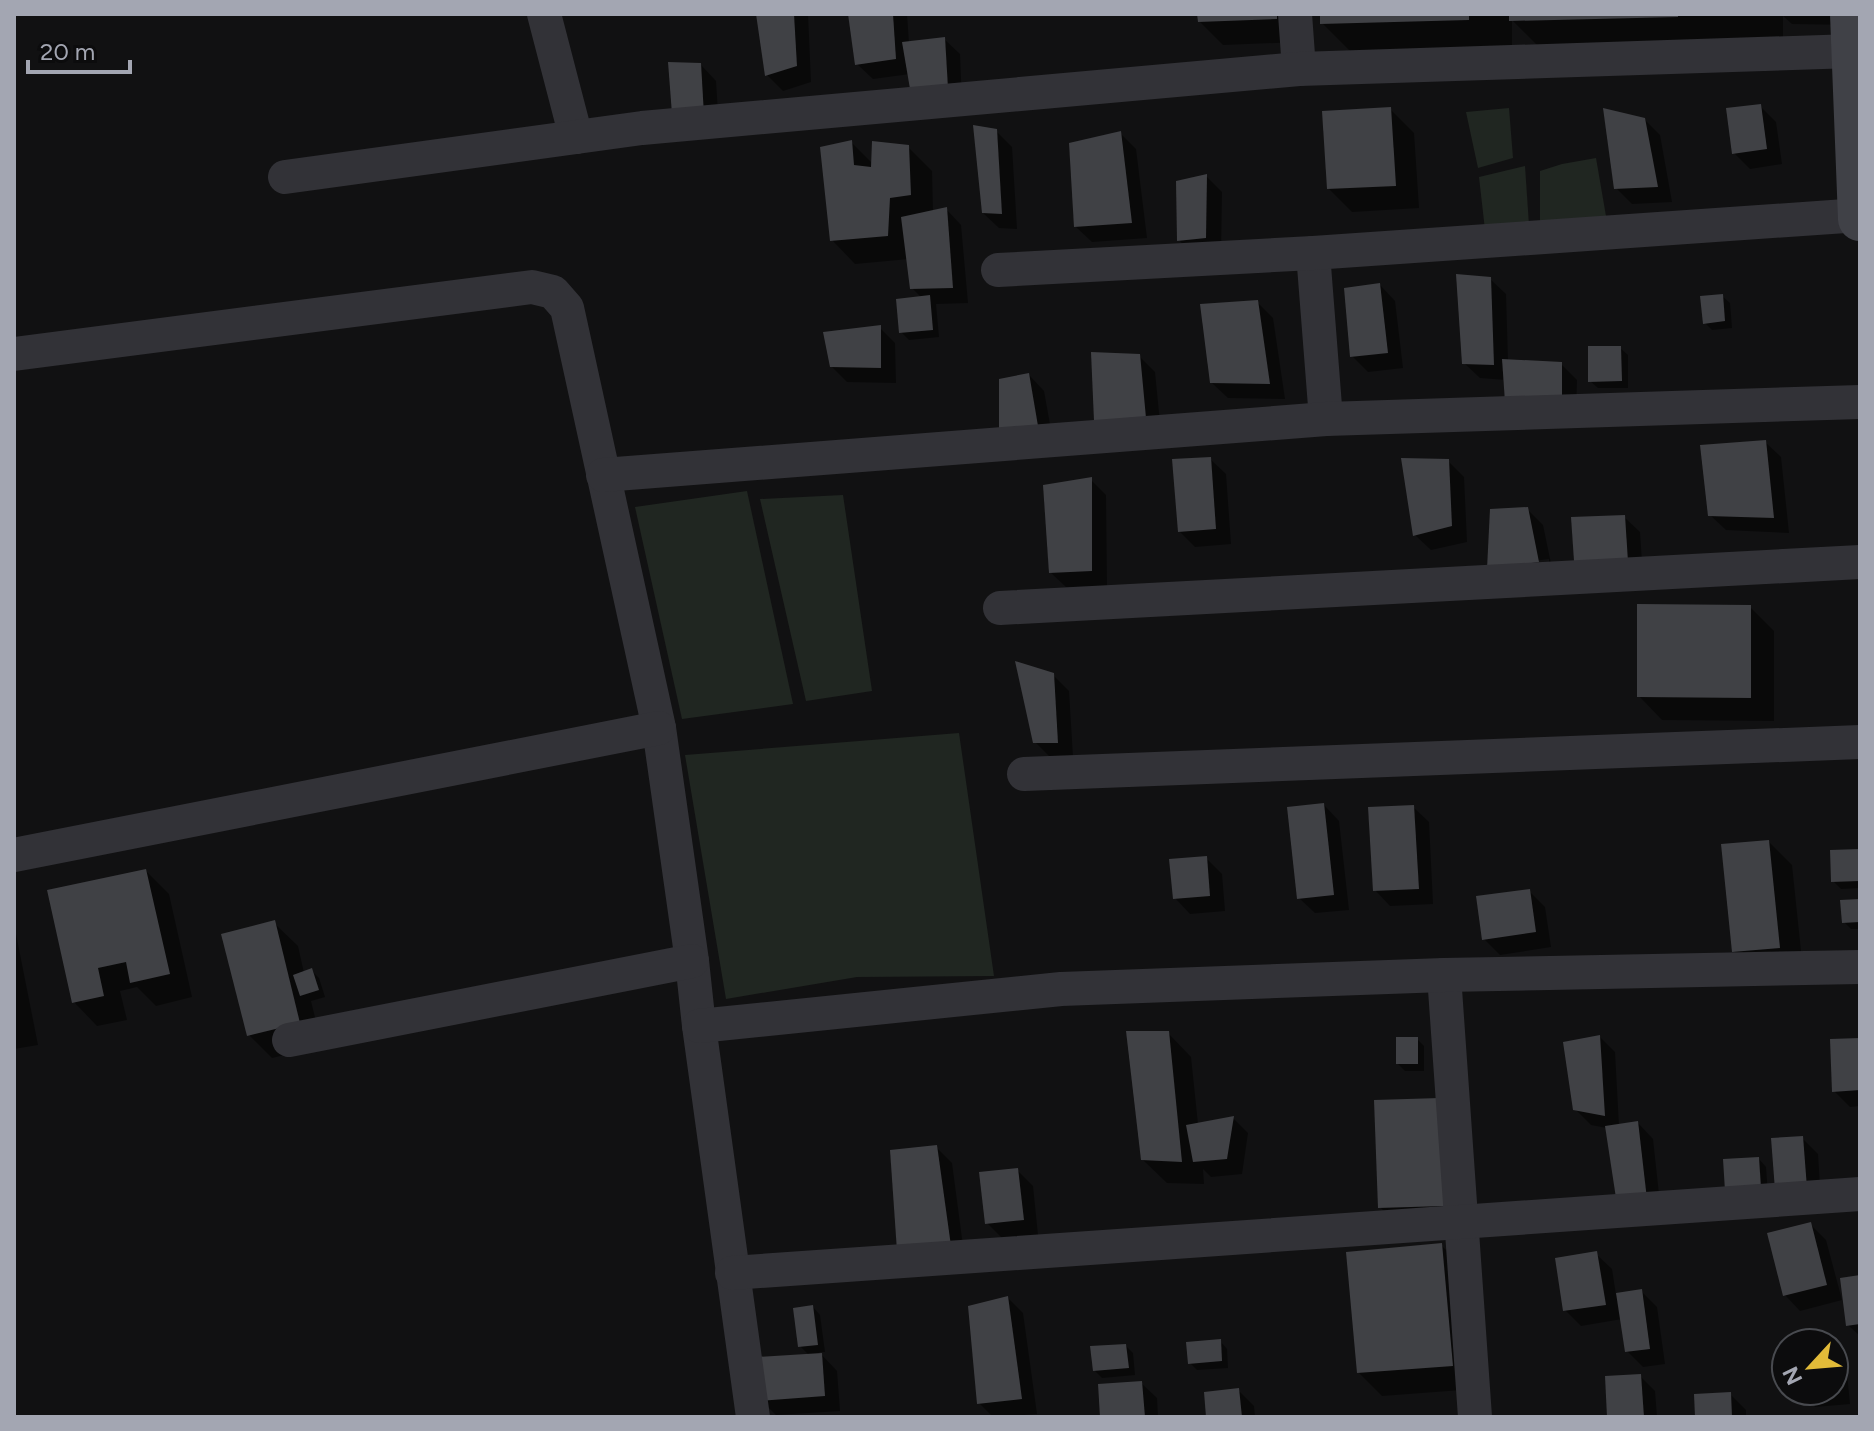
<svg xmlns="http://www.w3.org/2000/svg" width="1874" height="1431" viewBox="0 0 1874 1431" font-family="Figtree,sans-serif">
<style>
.green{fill:#202621}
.shadow{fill:#0007;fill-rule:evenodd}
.building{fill:#404145}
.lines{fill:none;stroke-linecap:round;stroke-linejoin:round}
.street{stroke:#323237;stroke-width:34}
.secondary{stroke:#404147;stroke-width:44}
</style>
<rect width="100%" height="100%" fill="#111112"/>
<g class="green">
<path d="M1509 108 1513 158 1478 168 1466 112Z"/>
<path d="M1596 158 1607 222 1540 227V171L1562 164Z"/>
<path d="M1525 166 1529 225 1485 230 1479 177Z"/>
<path d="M747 491 793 704 682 719 635 507Z"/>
<path d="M843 495 872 691 806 701 760 499Z"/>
<path d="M959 733 994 976 857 977 726 999 685 755Z"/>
</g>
<g class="shadow">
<path d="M758 14H808L811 82 783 91 767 75Z"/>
<path d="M850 14H907L909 43 944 39 960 54 962 103 910 74 873 79 857 64Z"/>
<path d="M1199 14H1298L1299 42 1223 45 1200 22Z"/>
<path d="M1322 14H1853V25L1792 24 1783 16V58L1555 63 1512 20V62L1366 67 1322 23Z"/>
<path d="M701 65 716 81 719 130 690 128Z"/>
<path d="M1760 106 1776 122 1782 164 1750 169 1734 153Z"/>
<path d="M1390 109 1414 133 1419 208 1352 212 1328 188Z"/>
<path d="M1644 119 1660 135 1672 202 1632 204 1616 188Z"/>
<path d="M996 131 1012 147 1017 229 999 228 983 213Z"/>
<path d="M1121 134 1136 149 1147 238 1092 242 1076 227Z"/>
<path d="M851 142 873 164 908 147 932 171 933 212 946 209 961 225 968 303 936 304 939 337 909 340 901 332 922 298 912 288 909 259 855 264 832 240Z"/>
<path d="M1206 176 1222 192 1221 253 1194 256 1179 240Z"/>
<path d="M1490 279 1506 294 1508 361 1561 364 1577 380 1576 414 1506 380 1480 378 1464 363Z"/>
<path d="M1380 285 1395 301 1403 368 1368 372 1352 356Z"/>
<path d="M1722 296 1730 303 1732 328 1712 330 1705 323Z"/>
<path d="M1257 302 1273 318 1285 399 1228 398 1212 383Z"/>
<path d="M880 328 895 343 896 383 847 382 831 366Z"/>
<path d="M1620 348 1628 355V388H1598L1590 381Z"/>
<path d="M1139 356 1155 372 1161 433 1096 420Z"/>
<path d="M1029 375 1044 391 1053 441 1016 445Z"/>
<path d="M1765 442 1781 457 1789 533 1726 530 1710 515Z"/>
<path d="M1210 459 1226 474 1231 544 1195 547 1179 531Z"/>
<path d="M1448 461 1464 477 1467 542 1431 550 1415 535Z"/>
<path d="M1091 480 1106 495 1107 586 1066 587 1050 572Z"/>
<path d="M1527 509 1543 525 1554 578 1504 584 1489 568 1491 511ZM1549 559V563L1503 569V565Z"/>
<path d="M1624 517 1640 532 1643 577 1592 576Z"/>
<path d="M1750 607 1774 631V721L1662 720 1639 696Z"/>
<path d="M1053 675 1069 691 1073 757 1051 758 1035 742Z"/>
<path d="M1324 805 1339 821 1349 910 1315 913 1299 898Z"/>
<path d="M1413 807 1429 822 1433 904 1390 906 1375 890Z"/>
<path d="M1769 842 1792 865 1803 970 1757 975 1734 951Z"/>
<path d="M1860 851V888L1841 889 1833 881Z"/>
<path d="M1206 858 1222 874 1225 911 1190 914 1175 898Z"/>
<path d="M146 871 169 894 192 997 156 1006 137 987 120 991 127 1020 97 1026 74 1002Z"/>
<path d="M1529 891 1545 907 1551 947 1500 955 1484 939Z"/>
<path d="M1860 901V929H1851L1844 922Z"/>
<path d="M274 923 298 946 304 973 312 971 319 978 325 997 311 1001 322 1046 272 1058 249 1035Z"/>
<path d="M14 932 16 934 38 1045 14 1049Z"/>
<path d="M1168 1033 1191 1057 1198 1124 1233 1118 1248 1133 1242 1174 1211 1177 1203 1169 1204 1184 1167 1183 1143 1160Z"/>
<path d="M1600 1037 1615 1052 1619 1126 1638 1123 1653 1139 1662 1222 1607 1128 1591 1125 1575 1109Z"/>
<path d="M1417 1039 1424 1046V1071H1405L1398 1064Z"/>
<path d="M1860 1040V1106L1850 1107 1834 1091Z"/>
<path d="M1439 1100 1466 1229 1403 1231 1380 1207Z"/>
<path d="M1802 1138 1818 1154 1821 1203 1777 1189Z"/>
<path d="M936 1147 952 1163 965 1261 899 1250Z"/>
<path d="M1759 1159 1766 1167 1768 1195 1727 1190Z"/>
<path d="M1017 1170 1033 1186 1038 1235 1003 1239 987 1223Z"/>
<path d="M1810 1224 1826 1240 1842 1300 1800 1311 1785 1295Z"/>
<path d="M1441 1245 1465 1269 1475 1389 1382 1396 1359 1373Z"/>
<path d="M1596 1254 1612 1269 1616 1295 1641 1291 1657 1307 1665 1364 1643 1367 1627 1351 1622 1319 1581 1326 1565 1310Z"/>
<path d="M1860 1277V1336L1848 1325Z"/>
<path d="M1008 1298 1023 1313 1037 1414 993 1417 979 1403Z"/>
<path d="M813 1307 820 1315 825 1352H819L837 1371 840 1411 776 1415 761 1400 810 1356 800 1346Z"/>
<path d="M1830 1337 1845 1353 1850 1404 1815 1407 1800 1391H1834V1343H1796Z"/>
<path d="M1220 1341 1227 1349 1228 1368 1197 1370 1190 1363Z"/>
<path d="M1126 1346 1133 1353 1135 1375 1102 1378 1095 1371Z"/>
<path d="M1640 1376 1655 1391 1657 1417H1609Z"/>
<path d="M1141 1383 1157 1398 1158 1417H1102Z"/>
<path d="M1238 1390 1254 1406 1255 1417H1209Z"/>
<path d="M1730 1394 1746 1410V1417H1697Z"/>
</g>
<g class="building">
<path d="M756 14H794L797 66 765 76Z"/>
<path d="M848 14H893L896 59 855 65Z"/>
<path d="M1197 14H1277V19L1198 22Z"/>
<path d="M1320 14H1469V20L1320 24Z"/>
<path d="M1509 14H1678V17L1509 21Z"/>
<path d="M945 37 948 88 910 89 902 42Z"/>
<path d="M668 62 701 63 704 115 672 114Z"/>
<path d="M1761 104 1767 149 1732 154 1726 108Z"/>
<path d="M1391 107 1396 186 1327 189 1322 111Z"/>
<path d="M1603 108 1645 118 1658 187 1614 189Z"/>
<path d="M973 125 997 129 1002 214 982 213Z"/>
<path d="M1121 131 1132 223 1074 227 1069 143Z"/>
<path d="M852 140 854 165 871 167 872 141 909 145 911 195 890 198 888 236 830 241 820 147Z"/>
<path d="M1207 174 1206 238 1177 241 1176 181Z"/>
<path d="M947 207 953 288 910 289 901 217Z"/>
<path d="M1456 274 1491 277 1494 365 1462 364Z"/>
<path d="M1380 283 1388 353 1350 357 1344 288Z"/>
<path d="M1723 294 1725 321 1703 324 1700 296Z"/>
<path d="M930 295 933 330 899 333 896 299Z"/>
<path d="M1258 300 1270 384 1210 383 1200 304Z"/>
<path d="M881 325V368L830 367 823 332Z"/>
<path d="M1588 346H1621L1622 381 1588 382Z"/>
<path d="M1091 352 1140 354 1146 418 1094 421Z"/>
<path d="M1502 359 1562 362V400L1505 402Z"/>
<path d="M1029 373 1038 426 999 431V379Z"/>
<path d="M1766 440 1774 518 1708 516 1700 445Z"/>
<path d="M1211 457 1216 529 1178 532 1172 459Z"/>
<path d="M1401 458 1449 459 1452 526 1413 536Z"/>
<path d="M1092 477V571L1049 573 1043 485Z"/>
<path d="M1528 507 1539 562 1487 569 1490 509Z"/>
<path d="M1625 515 1628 562 1574 561 1571 517Z"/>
<path d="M1637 604 1751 605V698L1637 697Z"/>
<path d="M1015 661 1054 673 1058 743H1033Z"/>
<path d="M1324 803 1334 895 1297 899 1287 807Z"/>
<path d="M1414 805 1419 889 1373 891 1368 807Z"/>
<path d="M1769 840 1780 948 1732 952 1721 844Z"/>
<path d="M1860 849V881L1831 882 1830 850Z"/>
<path d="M1207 856 1210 896 1173 899 1169 859Z"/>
<path d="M146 869 170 974 130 983 126 962 98 968 104 996 72 1003 47 890Z"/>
<path d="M1530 889 1536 932 1482 940 1476 896Z"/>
<path d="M1860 899V922L1842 923 1840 900Z"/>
<path d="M275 920 300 1023 247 1036 221 934Z"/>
<path d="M312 968 319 990 300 996 293 975Z"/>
<path d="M1126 1031H1169L1182 1162 1141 1160Z"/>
<path d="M1600 1035 1605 1116 1573 1110 1563 1042Z"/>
<rect x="1396" y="1037" width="22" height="27"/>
<path d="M1860 1038V1090L1832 1092 1830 1039Z"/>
<path d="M1440 1098 1444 1206 1378 1208 1374 1100Z"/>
<path d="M1234 1116 1227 1159 1193 1162 1186 1125Z"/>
<path d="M1638 1121 1648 1208 1616 1198 1605 1126Z"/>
<path d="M1803 1136 1807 1188 1775 1190 1771 1138Z"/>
<path d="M937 1145 951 1246 897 1251 890 1150Z"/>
<path d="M1759 1157 1761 1188 1725 1191 1723 1159Z"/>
<path d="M1018 1168 1024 1220 985 1224 979 1172Z"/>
<path d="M1811 1222 1827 1285 1783 1296 1767 1233Z"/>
<path d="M1442 1243 1453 1366 1357 1373 1346 1252Z"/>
<path d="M1597 1251 1606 1305 1563 1311 1555 1258Z"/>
<path d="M1860 1275V1324L1846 1326 1840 1278Z"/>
<path d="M1642 1289 1650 1349 1625 1352 1616 1293Z"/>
<path d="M1008 1296 1022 1399 977 1404 968 1306Z"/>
<path d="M813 1305 818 1345 798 1347 793 1308Z"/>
<path d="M1831 1335V1343H1794L1793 1338Z"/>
<path d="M1221 1339 1222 1361 1188 1364 1186 1342Z"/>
<path d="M1126 1344 1129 1368 1093 1371 1090 1346Z"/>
<path d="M822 1353 825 1396 759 1401 756 1357Z"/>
<path d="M1641 1374 1644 1417H1607L1605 1376Z"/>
<path d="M1142 1381 1145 1417H1100L1098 1384Z"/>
<path d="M1239 1388 1242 1417H1206L1204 1392Z"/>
<path d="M1731 1392 1732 1417H1695L1694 1394Z"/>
</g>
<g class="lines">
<g class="street">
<path d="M544 14 576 137"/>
<path d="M1295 14 1299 69"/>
<path d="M285 177 642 128 1299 69 1853 51"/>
<path d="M1313 253 1326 419"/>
<path d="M998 270 1313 253 1860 215"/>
<path d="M14 354 532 287 553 292 567 308 659 728 692 961 699 1026 753 1417"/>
<path d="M603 475 1326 419 1860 402"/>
<path d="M1000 608 1860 562"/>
<path d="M1024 774 1860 742"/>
<path d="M14 855 659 728"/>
<path d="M1444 975 1475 1417"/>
<path d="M699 1026 1061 989 1444 975 1860 967"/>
<path d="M289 1040 692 961"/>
<path d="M732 1273 1860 1194"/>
</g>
<path class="secondary" d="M1852 14 1860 219"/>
</g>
<rect width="1874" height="1431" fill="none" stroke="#a3a6b2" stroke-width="32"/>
<g transform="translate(1810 1367) rotate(244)"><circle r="38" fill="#0c0c0d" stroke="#484a4f" stroke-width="2"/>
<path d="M0-6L14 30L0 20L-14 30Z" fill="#e2bb39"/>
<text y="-12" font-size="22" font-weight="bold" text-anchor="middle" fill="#a3a6b2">N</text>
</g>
<path d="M28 60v12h102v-12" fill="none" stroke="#a3a6b2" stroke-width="4"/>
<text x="40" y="60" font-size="24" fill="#a3a6b2" stroke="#0c0c0d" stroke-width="6" paint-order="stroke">20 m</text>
</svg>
